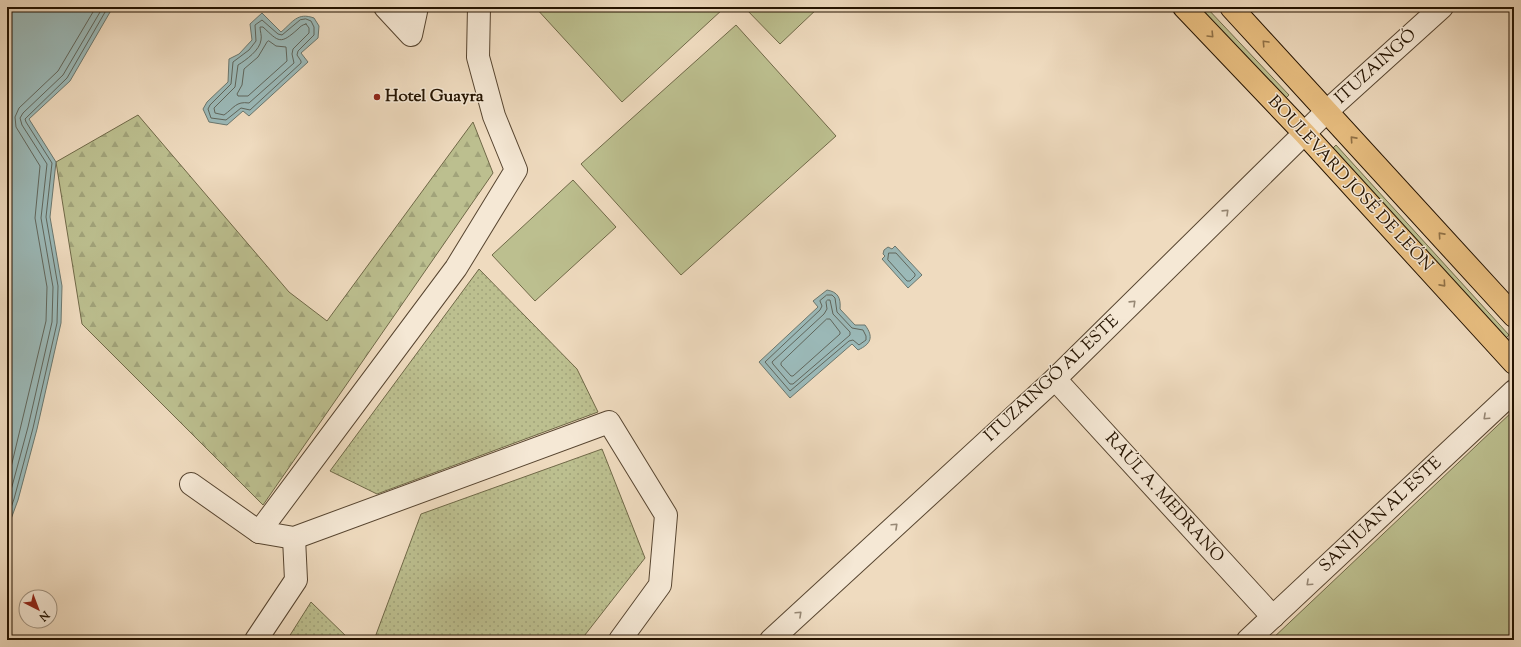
<svg xmlns="http://www.w3.org/2000/svg" width="1521" height="647" viewBox="0 0 1521 647" font-family="'Sorts Mill Goudy',serif">
<style>
.green{fill:#bcbf8f;stroke:#706948}
.forest{fill:url(#forest-firs);stroke:#706948}
.park{fill:url(#park-dots);stroke:#706948}
.water{fill:#9bb9b8;stroke:#6b776e}
.lines{fill:none;stroke-linecap:round;stroke-linejoin:round}
.shore{stroke:#60665c;stroke-width:1}
.minor-casing{stroke:#574530;stroke-width:24}
.major-casing{stroke:#241300;stroke-width:24}
.minor{stroke:#f5e8d5;stroke-width:22}
.major{stroke:#e8be80;stroke-width:22}
.oneway{stroke:#907146}
.oneway2{stroke:#978875}
.poi-dot{fill:#8f2418;stroke:#f5e8d5;stroke-width:1.5}
.labels{text-anchor:middle;dominant-baseline:central;stroke-width:3;stroke-linejoin:round;paint-order:stroke}
.street-label{font-size:17px;fill:#241300;stroke:#f5e8d5}
.poi-label{font-size:17px;font-weight:bold;fill:#241300;stroke:#f5e8d5;text-anchor:start}
</style>
<defs>
<pattern id="forest-firs" width="22" height="20" patternUnits="userSpaceOnUse"><rect width="22" height="20" fill="#bcbf8f"/><path d="M5 1l3.5 6h-7zM16 11l3.5 6h-7z" fill="#a1a37a"/></pattern>
<pattern id="park-dots" width="8" height="8" patternUnits="userSpaceOnUse"><rect width="8" height="8" fill="#bcbf8f"/><path d="M2 2h.1M6 6h.1" fill="none" stroke="#a1a37a" stroke-width="1.8" stroke-linecap="round"/></pattern>
</defs>
<rect width="100%" height="100%" fill="#efdbbf"/>
<filter id="stains"><feTurbulence type="fractalNoise" baseFrequency=".005" numOctaves="4"/><feColorMatrix values="0 0 0 0 .2 0 0 0 0 .09 0 0 0 0 .02 0 0 0 .5 -.17"/></filter>
<radialGradient id="worn" r=".72"><stop offset=".6" stop-color="#630" stop-opacity="0"/><stop offset="1" stop-color="#630" stop-opacity=".3"/></radialGradient>
<g class="green">
<path d="M535 7H721L723 9 622 102Z"/>
<path d="M744 7H819L780 44Z"/>
<path d="M1193 7H1206L1289 95 1282 102Z"/>
<path d="M736 25 836 136 681 275 581 164Z"/>
<path d="M1336 145 1509 335 1502 342 1330 151Z"/>
<path d="M573 180 616 227 535 301 492 255Z"/>
<path d="M1514 410V640H1271Z"/>
</g>
<path class="forest" d="M138 115 289 292 327 321 473 122 493 173 263 505 82 324 56 162Z"/>
<g class="park">
<path d="M479 269 577 369 598 412 377 494 330 471Z"/>
<path d="M602 449 645 558 581 640H374L421 514Z"/>
<path d="M311 602 350 640H287Z"/>
</g>
<g class="water">
<path d="M7 7H113L70 81 29 119 56 162 50 217 62 286 61 323 37 429 18 500 7 530Z"/>
<path d="M262 13 281 32C293 22 297 12 314 18L319 26 318 38 301 53 308 62 249 116 243 111 227 125 209 122 203 109 207 102 228 82 229 59 239 54 252 40 250 24Z"/>
<path d="M895 246 922 275 908 288 882 259 885 256 883 254 884 250 888 247 892 249Z"/>
<path d="M827 290C838 292 841 298 840 309L855 325H865C874 337 871 344 858 350L852 344 790 398 759 362 818 307 813 301Z"/>
</g>
<g class="lines">
<g class="shore">
<path d="M306 19 311 21 314 27V35L298 51 297 55 301 61V63L250 110 241 108 226 120 211 118 208 109 210 105 231 84 233 62 249 50 256 41 255 25 262 20 278 34 282 35 300 20Z"/>
<path d="M306 24 309 28V33L293 49 292 54 294 63 249 103C236 101 234 108 224 115L215 113 214 108 235 87 238 65C246 60 260 50 261 40 262 36 260 31 260 27H263C279 42 280 45 298 29 301 26 302 25 306 24Z"/>
<path d="M269 41 276 46 286 47 287 61 248 96H238L237 94 242 85 244 69 258 57 267 42Z"/>
<path d="M889 253H896L915 274V276L910 281H907L888 260Z"/>
<path d="M827 295H832L835 298 837 312 852 328 863 330 866 336V340L859 345 853 340 849 341 790 391 765 362 820 310 822 306 820 301Z"/>
<path d="M828 300H830L833 314 850 332V335L793 384H790L773 364 772 362 824 314 827 309 826 302Z"/>
<path d="M827 319H830L840 332V334L793 376H791L781 365V363Z"/>
<path d="M7 484 46 321 47 287 35 218 40 166 16 127 15 117 19 108 58 71 96 7"/>
<path d="M7 505 28 427 52 322 53 287 41 218 47 164 22 125 20 118 23 113 63 75 103 7"/>
<path d="M7 519 14 499 33 428 57 323 58 286 46 217 52 163 26 122 25 119 67 78 108 7"/>
</g>
<g class="minor-casing">
<g id="minor">
<path d="M385 7 411 35 417 7"/>
<path d="M1055 379 1273 617"/>
<path d="M191 484 259 532 294 538 609 422 666 515 660 585 620 640"/>
<path d="M259 532 456 268 516 170 494 116 478 57 479 7"/>
<path d="M256 640 296 580 294 538"/>
<path d="M771 640 1055 379 1327 111 1442 7"/>
<path d="M1248 640 1514 391"/>
</g>
</g>
<g class="major-casing">
<g id="major">
<path d="M1184 7 1305 134 1514 363"/>
<path d="M1231 7 1514 316"/>
</g>
</g>
<use href="#minor" class="minor"/>
<use href="#major" class="major"/>
</g>
<defs><path id="oneway-chevron" d="M-2-3.5L2.5 0L-2 3.5" fill="none" stroke-width="1.6" stroke-linecap="round" stroke-linejoin="round"/></defs>
<g class="oneway">
<use href="#oneway-chevron" transform="translate(1211 35) rotate(46)"/>
<use href="#oneway-chevron" transform="translate(1265 43) rotate(-133)"/>
<use href="#oneway-chevron" transform="translate(1353 139) rotate(-132)"/>
<use href="#oneway-chevron" transform="translate(1441 235) rotate(-132)"/>
<use href="#oneway-chevron" transform="translate(1443 284) rotate(48)"/>
</g>
<g class="oneway2">
<use href="#oneway-chevron" transform="translate(1226 212) rotate(-44)"/>
<use href="#oneway-chevron" transform="translate(1133 303) rotate(-44)"/>
<use href="#oneway-chevron" transform="translate(1486 417) rotate(137)"/>
<use href="#oneway-chevron" transform="translate(895 526) rotate(-43)"/>
<use href="#oneway-chevron" transform="translate(1309 583) rotate(137)"/>
<use href="#oneway-chevron" transform="translate(799 614) rotate(-43)"/>
</g>
<circle class="poi-dot" cx="377" cy="97" r="4"/>
<g class="labels">
<g class="street-label">
<text transform="translate(1376 67) rotate(-42)">ITUZAINGÓ</text>
<text transform="translate(1350 184) rotate(47)">BOULEVARD JOSÉ DE LEÓN</text>
<text transform="translate(1052 379) rotate(-43)">ITUZAINGÓ AL ESTE</text>
<text transform="translate(1164 498) rotate(48)">RAÚL A. MEDRANO</text>
<text transform="translate(1381 515) rotate(-43)">SAN JUAN AL ESTE</text>
</g>
<g class="poi-label">
<text x="385" y="97">Hotel Guayra</text>
</g>
</g>
<rect width="1521" height="647" fill="none" stroke="#efdbbf" stroke-width="24"/>
<rect x="8" y="8" width="1505" height="631" fill="none" stroke="#241300" stroke-width="2"/>
<rect x="12" y="12" width="1497" height="623" fill="none" stroke="#241300"/>
<g transform="translate(38 609) rotate(138)"><circle r="19" fill="#f5e8d5" stroke="#a19380"/>
<path d="M0-3L7 15L0 10L-7 15Z" fill="#8f2418"/>
<text y="-6" font-size="11" font-weight="bold" text-anchor="middle" fill="#241300">N</text>
</g>
<rect width="100%" height="100%" filter="url(#stains)"/>
<rect width="100%" height="100%" fill="url(#worn)"/>
</svg>
